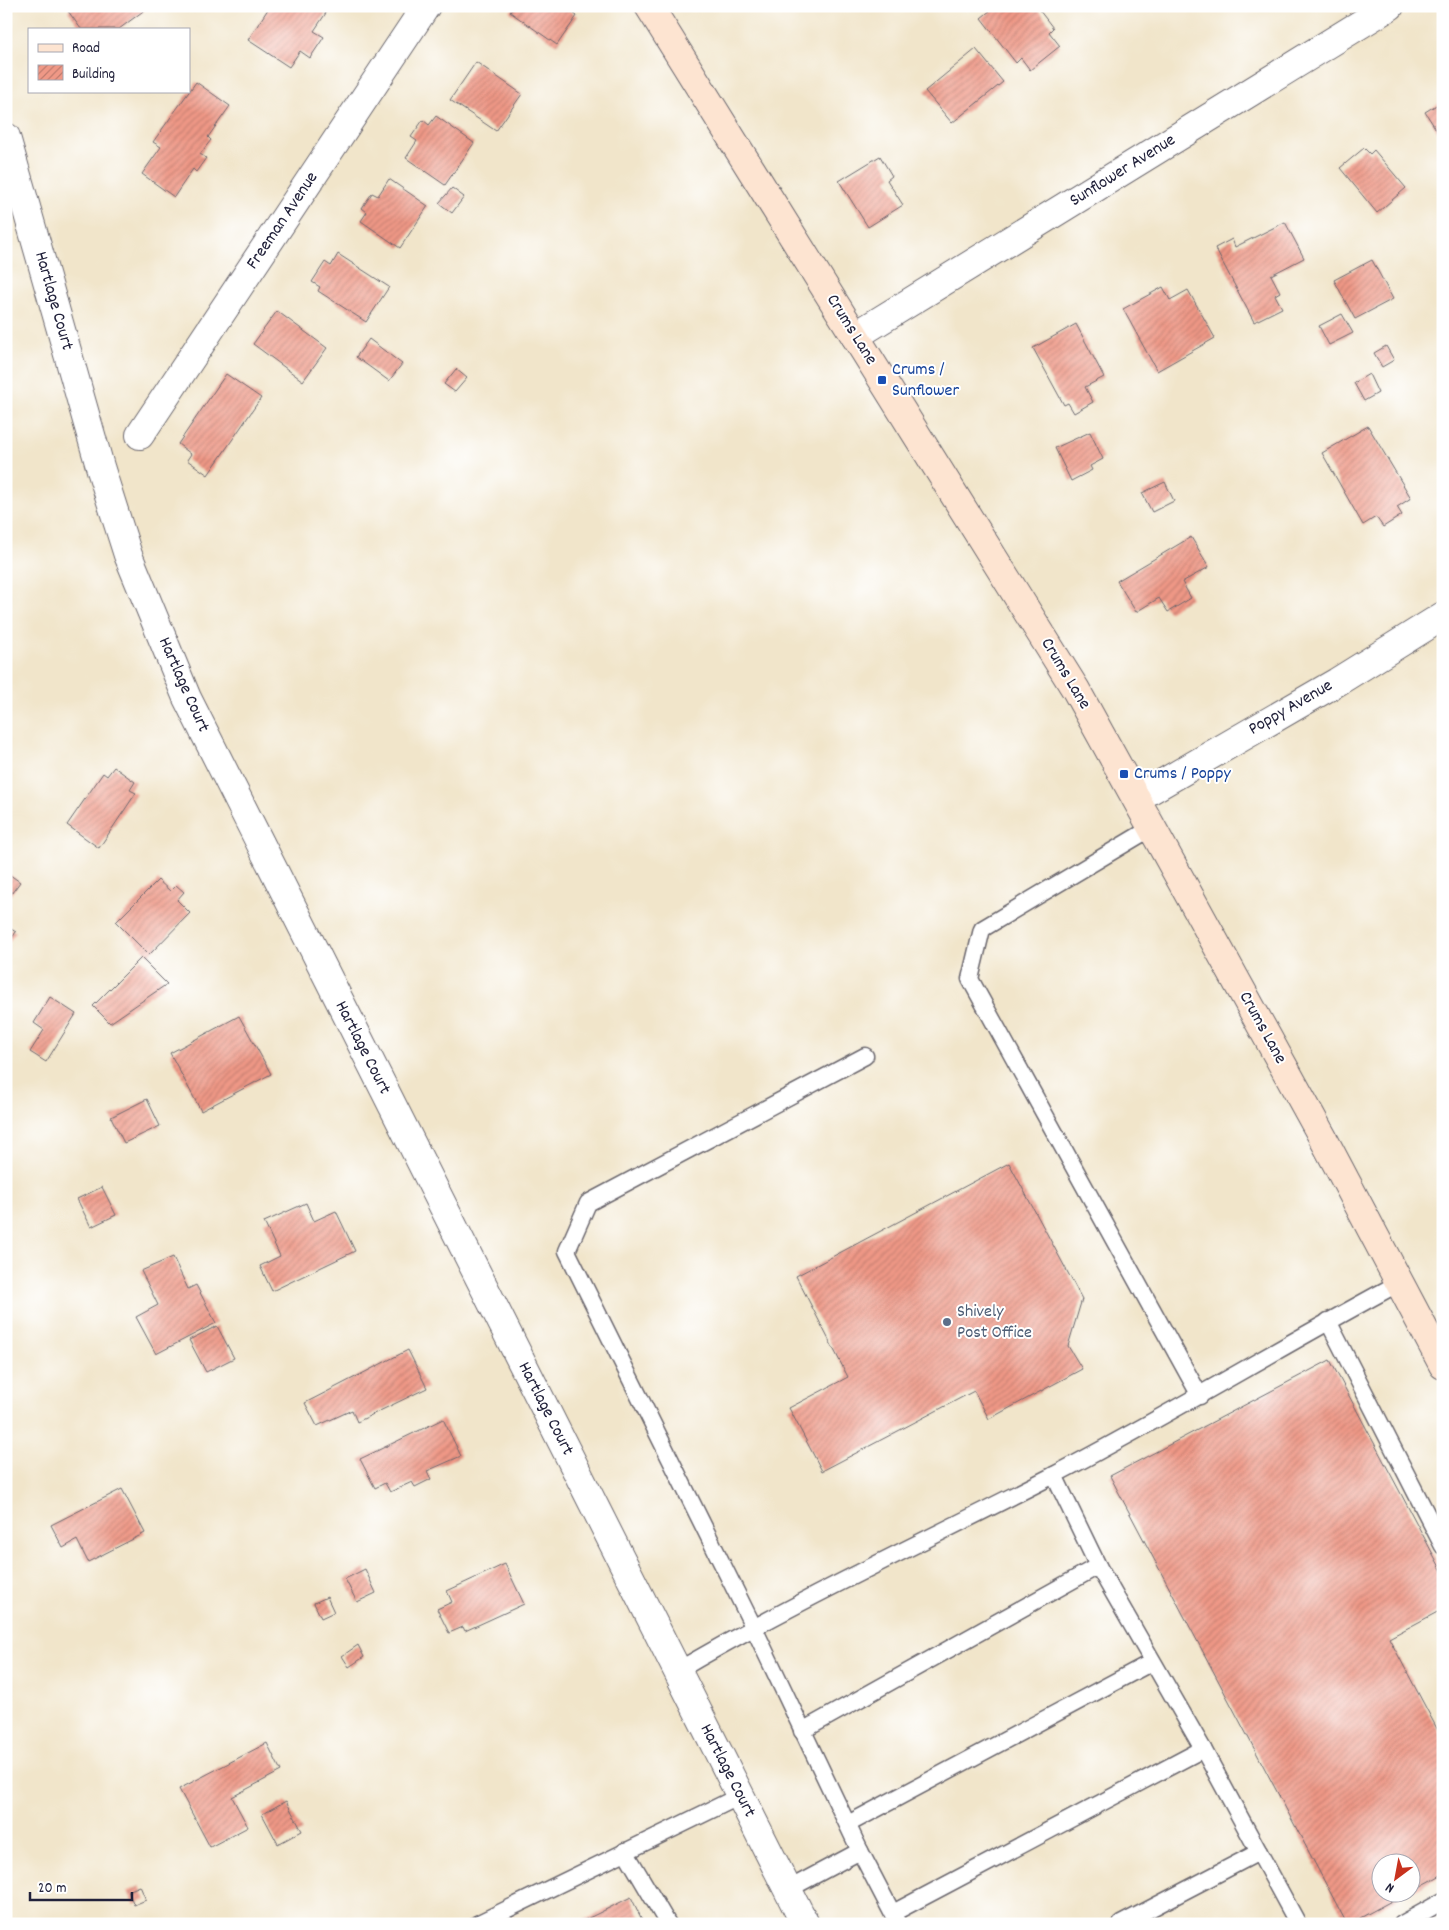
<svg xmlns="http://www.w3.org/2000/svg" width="1449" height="1930" viewBox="0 0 1449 1930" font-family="Dekko,sans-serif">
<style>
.building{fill:url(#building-hatch)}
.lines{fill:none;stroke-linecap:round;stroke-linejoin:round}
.lane-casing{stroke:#6a666d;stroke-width:19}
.street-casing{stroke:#6a666d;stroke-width:30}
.secondary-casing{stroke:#6a666d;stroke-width:30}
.lane{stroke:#fff;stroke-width:16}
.street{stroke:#fff;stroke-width:28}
.secondary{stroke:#fde4d1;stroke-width:28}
.transit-dot{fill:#1a4fb4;stroke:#fff;stroke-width:2}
.service-dot{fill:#5c6f8a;stroke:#fff;stroke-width:2}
.labels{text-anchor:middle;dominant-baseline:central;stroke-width:4;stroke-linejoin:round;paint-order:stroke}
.street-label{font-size:18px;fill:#22223b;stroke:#fff}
.transit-label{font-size:18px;fill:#164399;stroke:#fff;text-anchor:start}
.service-label{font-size:18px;fill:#4e5e75;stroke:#fff;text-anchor:start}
</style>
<defs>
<pattern id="building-hatch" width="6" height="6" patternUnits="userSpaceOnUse" patternTransform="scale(1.25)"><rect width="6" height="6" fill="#ef9886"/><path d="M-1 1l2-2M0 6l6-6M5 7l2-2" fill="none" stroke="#c17c6f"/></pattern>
</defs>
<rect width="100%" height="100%" fill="#fff"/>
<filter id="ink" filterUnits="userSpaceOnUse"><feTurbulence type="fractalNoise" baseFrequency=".02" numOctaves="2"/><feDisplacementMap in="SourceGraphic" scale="10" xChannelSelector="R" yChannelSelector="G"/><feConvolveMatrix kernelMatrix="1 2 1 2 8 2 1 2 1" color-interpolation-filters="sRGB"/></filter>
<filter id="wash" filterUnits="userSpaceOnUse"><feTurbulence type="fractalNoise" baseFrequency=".0096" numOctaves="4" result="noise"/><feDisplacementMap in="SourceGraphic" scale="20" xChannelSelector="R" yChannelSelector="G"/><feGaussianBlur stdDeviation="1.12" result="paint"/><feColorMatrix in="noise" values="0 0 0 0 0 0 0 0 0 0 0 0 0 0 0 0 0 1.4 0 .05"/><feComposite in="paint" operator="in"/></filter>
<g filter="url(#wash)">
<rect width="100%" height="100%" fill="#f1e5ca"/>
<g id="blocks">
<g class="building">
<path d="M75 6H144L146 9 119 29H81L68 11Z"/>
<path d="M270 6H328L324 12 326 13 314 31 324 37 310 58 300 51 289 67 248 40Z"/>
<path d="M514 6H564L577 16 557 45 510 12Z"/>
<path d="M996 6H1036L1053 28 1049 32 1060 46 1030 70 1021 58 1016 63 981 18Z"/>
<path d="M976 49 1003 82 952 123 925 91Z"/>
<path d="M476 62 522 94 496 131 450 100Z"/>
<path d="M196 82 230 106 208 137 211 140 200 154 206 158 196 172 193 169 174 197 142 174 161 147 153 142Z"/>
<path d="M1443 101V140L1425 112Z"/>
<path d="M436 116 474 143 445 185 406 158 417 141 411 137 423 120 429 125Z"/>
<path d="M1364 148 1370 154 1374 150 1406 188 1377 213 1340 168Z"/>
<path d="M880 156 892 176 887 180 903 205 868 227 839 181Z"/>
<path d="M389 179 428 206 400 248 361 221 367 212 362 208 372 193 378 196Z"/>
<path d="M452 188 464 197 452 213 439 203Z"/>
<path d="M1285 222 1304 258 1271 275 1280 292 1275 295 1282 308 1254 322 1215 248 1232 239 1235 247Z"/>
<path d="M338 254 389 287 366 322 318 291 320 287 312 282 325 262 331 266Z"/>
<path d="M1372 260 1393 299 1355 319 1334 280Z"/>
<path d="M1163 287 1170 300 1188 290 1215 338 1157 371 1123 309Z"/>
<path d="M277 311 327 348 303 381 253 344Z"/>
<path d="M1342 314 1353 333 1329 345 1319 326Z"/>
<path d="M1076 324 1104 377 1085 387 1093 402 1074 413 1068 403 1064 405 1033 348Z"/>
<path d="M369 339 402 364 389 381 356 357Z"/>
<path d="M1386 346 1394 360 1382 367 1374 353Z"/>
<path d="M456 369 467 378 455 392 444 384Z"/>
<path d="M226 374 261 398 208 475 187 460 191 454 178 444Z"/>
<path d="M1369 374 1378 393 1364 401 1354 383Z"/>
<path d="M1368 426 1411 498 1397 507 1402 515 1383 527 1376 517 1363 525 1322 453Z"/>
<path d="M1090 432 1103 459 1090 466 1092 470 1071 481 1055 448Z"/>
<path d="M1165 482 1174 501 1152 512 1142 493Z"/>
<path d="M1191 537 1209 567 1182 582 1191 598 1168 612 1159 598 1136 612 1117 581Z"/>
<path d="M114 767 135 782 130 790 136 793 99 848 67 825 103 773 107 776Z"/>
<path d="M6 872 20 882 6 901Z"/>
<path d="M158 880 170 891 176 885 184 892 177 900 190 913 149 955 116 922Z"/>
<path d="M6 926 16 932 6 946Z"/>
<path d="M141 958 167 984 110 1023 93 1006Z"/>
<path d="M50 997 76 1014 46 1062 30 1052 44 1030 34 1023Z"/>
<path d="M239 1016 271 1074 201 1111 170 1053Z"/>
<path d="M147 1099 160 1126 124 1143 111 1117Z"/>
<path d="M1009 1163 1082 1299 1068 1346 1082 1369 989 1419 974 1391 822 1471 789 1408 848 1377 796 1276Z"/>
<path d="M102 1187 116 1215 91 1227 77 1199Z"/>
<path d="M306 1203 314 1221 336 1211 355 1251 272 1291 260 1266 280 1256 264 1222Z"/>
<path d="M173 1257 188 1289 196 1285 216 1323 156 1354 136 1317 158 1305 141 1271Z"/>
<path d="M217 1326 234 1358 206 1372 189 1340Z"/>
<path d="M408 1350 427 1388 357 1422 352 1410 317 1426 305 1403Z"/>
<path d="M1330 1360 1443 1573V1609L1389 1638 1443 1740V1874L1412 1891V1862H1382V1892H1408L1349 1924H1347L1110 1476Z"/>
<path d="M443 1419 461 1456 427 1471 431 1479 415 1487 412 1482 390 1492 385 1483 375 1488 360 1459Z"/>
<path d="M122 1489 145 1533 88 1562 77 1540 63 1548 51 1525Z"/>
<path d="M505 1564 524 1604 465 1631 463 1627 449 1633 437 1609 452 1602 447 1591Z"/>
<path d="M365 1569 376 1593 357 1602 345 1579Z"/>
<path d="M327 1597 334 1612 321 1618 314 1603Z"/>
<path d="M358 1645 364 1657 349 1667 342 1656Z"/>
<path d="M267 1743 281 1771 232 1797 248 1827 210 1847 179 1789Z"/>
<path d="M286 1801 302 1831 278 1844 262 1814Z"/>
<path d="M140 1886 146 1900 134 1905 128 1891Z"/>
<path d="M631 1897 644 1924H576L595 1915Z"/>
</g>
</g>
</g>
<g filter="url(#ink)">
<use href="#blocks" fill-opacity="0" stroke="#6a666d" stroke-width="1"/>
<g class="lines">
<g class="lane-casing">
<g id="lane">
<path d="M1153 827 982 929 970 979 1200 1396"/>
<path d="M1328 1321 1443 1546"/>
<path d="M1054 1475 1098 1566 1203 1749 1298 1924"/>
<path d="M677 1671C799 1599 928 1540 1054 1475 1171 1414 1283 1345 1399 1283"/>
<path d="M802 1731 1098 1566"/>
<path d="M848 1824 1152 1662"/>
<path d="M625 1851 668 1924"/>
<path d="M860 1851 753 1626 567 1251 588 1203 865 1056"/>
<path d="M787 1890 860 1851 898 1924"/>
<path d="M893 1913 1203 1749"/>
<path d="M477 1924 740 1796"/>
<path d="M1121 1924 1259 1852"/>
<path d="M1402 1924 1443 1901"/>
</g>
</g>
<g class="street-casing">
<g id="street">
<path d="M6 137 101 470 128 555 187 698 805 1924"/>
<path d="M855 336 1390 6"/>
<path d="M140 435 426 6"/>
<path d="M1137 798 1337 682 1443 616"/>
</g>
</g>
<g class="secondary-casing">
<path id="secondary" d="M649 6 1076 690 1323 1138 1443 1365"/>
</g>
<use href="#lane" class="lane"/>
<use href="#street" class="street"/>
<use href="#secondary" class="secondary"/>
</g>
</g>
<g class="transit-dot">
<rect x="877" y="375" width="10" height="10" rx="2.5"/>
<rect x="1119" y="769" width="10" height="10" rx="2.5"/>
</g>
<circle class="service-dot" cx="947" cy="1322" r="5"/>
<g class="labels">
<g class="street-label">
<text transform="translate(1123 171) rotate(-32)">Sunflower Avenue</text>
<text transform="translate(283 221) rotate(-56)">Freeman Avenue</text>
<text transform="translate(53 301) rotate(74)">Hartlage Court</text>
<text transform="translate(851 330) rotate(58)">Crums Lane</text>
<text transform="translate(1065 674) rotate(59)">Crums Lane</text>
<text transform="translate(183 685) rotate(66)">Hartlage Court</text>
<text transform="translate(1291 708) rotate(-30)">Poppy Avenue</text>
<text transform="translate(1262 1028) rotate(61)">Crums Lane</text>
<text transform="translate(362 1048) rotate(63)">Hartlage Court</text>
<text transform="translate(545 1409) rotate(63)">Hartlage Court</text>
<text transform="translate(727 1771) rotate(63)">Hartlage Court</text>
</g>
<g class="transit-label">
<text x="892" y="370">Crums /<tspan x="892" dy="21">Sunflower</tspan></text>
<text x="1134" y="774">Crums / Poppy</text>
</g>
<g class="service-label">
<text x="957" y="1312">Shively<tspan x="957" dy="21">Post Office</tspan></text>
</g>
</g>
<rect width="1449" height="1930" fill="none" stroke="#fff" stroke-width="25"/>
<rect x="28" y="28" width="162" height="65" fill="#ffffff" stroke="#a7a7b1"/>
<rect x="38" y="44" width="25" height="8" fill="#fde4d1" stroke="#a7a7b1"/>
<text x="72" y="52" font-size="15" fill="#22223b">Road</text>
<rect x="38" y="65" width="25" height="15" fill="url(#building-hatch)" stroke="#a7a7b1"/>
<text x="72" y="78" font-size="15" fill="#22223b">Building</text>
<g transform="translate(1396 1878) rotate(212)"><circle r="24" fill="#ffffff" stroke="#a7a7b1"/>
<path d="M0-4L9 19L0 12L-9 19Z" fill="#c8321e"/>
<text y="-8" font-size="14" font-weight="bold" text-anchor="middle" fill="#22223b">N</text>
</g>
<path d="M30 1892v8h102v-8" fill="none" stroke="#22223b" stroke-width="2.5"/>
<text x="38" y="1892" font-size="15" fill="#22223b" stroke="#ffffff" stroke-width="4" paint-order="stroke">20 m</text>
</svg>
